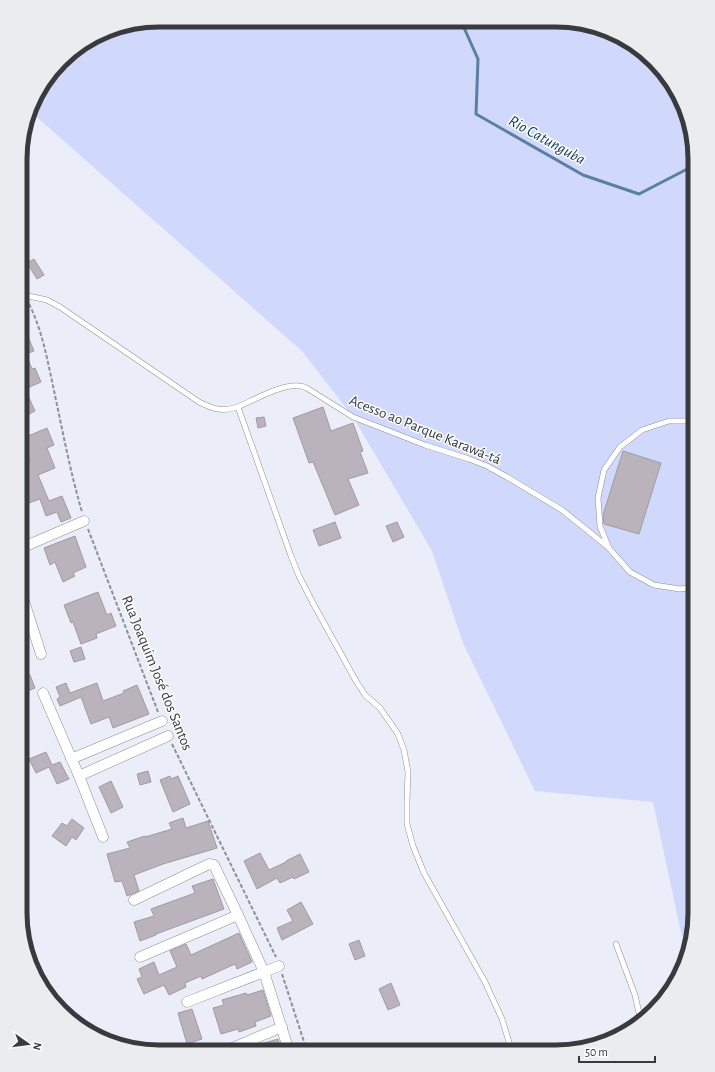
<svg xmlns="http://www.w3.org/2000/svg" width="715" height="1072" viewBox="0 0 715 1072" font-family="'Alegreya Sans',sans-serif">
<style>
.green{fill:#d0d9fc}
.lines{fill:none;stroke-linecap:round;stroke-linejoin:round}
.stream{stroke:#597fa1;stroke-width:3}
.building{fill:#bbb3bc;stroke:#a19aa3}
.service-casing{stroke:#8c8f99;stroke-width:6}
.minor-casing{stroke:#8c8f99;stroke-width:11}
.path{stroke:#8e9097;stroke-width:2;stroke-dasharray:4 2;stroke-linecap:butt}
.service{stroke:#fff;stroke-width:5}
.minor{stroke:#fff;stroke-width:10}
.labels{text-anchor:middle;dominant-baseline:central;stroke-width:3;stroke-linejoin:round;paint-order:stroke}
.street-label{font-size:15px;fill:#393a3e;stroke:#fbfcfe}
.water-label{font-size:16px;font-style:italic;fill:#0c3656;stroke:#fbfcfe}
.rim{fill:none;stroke:#393a3e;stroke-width:5}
</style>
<rect width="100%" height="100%" fill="#ebeef9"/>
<path class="green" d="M159 20 574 21 640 49 684 106 695 159V922L685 951 653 802 535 791 463 643 432 551 353 417 302 351 31 112 39 90 68 54 114 27Z"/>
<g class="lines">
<path class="stream" d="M461 21 478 59 476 114 583 175 639 194 695 165"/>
</g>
<g class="building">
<path d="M34 259 44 275 37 279 27 263Z"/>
<path d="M21 320 34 351 26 354 32 369 35 368 41 382 25 389 35 411 21 418Z"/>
<path d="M323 407 331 431 353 423 363 451 360 452 368 473 348 479 359 505 335 515 313 462 309 463 293 418Z"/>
<path d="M264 417 266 426 258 428 256 418Z"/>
<path d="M47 428 54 445 47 448 55 468 38 475 49 501 62 496 71 518 61 522 57 512 46 516 40 499 29 503 24 492 27 491 21 476V465L30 461 21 439Z"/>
<path d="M623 451 661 463 639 534 604 524 603 515Z"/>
<path d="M335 522 341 538 319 546 313 530Z"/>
<path d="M397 522 404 537 393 542 386 526Z"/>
<path d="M75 536 86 567 73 573 75 576 63 582 55 562 50 565 44 548Z"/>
<path d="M98 592 107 615 111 613 116 626 96 634 97 638 81 644 73 622 71 623 64 605Z"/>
<path d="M81 647 85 659 74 662 70 651Z"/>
<path d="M20 659 27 676 30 675 35 688 20 694Z"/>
<path d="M66 683 70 693 97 683 103 701 124 693 123 691 137 685 149 714 113 728 109 717 91 724 81 697 60 706 57 699 60 697 56 687Z"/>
<path d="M46 752 52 765 60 762 69 779 57 784 49 767 36 773 29 759Z"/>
<path d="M148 771 151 782 140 785 137 774Z"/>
<path d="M170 776 171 779 178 776 190 804 173 812 160 780Z"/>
<path d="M111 781 123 807 111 813 99 787Z"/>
<path d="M183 818 186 828 208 821 217 848 163 864 134 875 139 891 127 896 122 881 115 882 107 854 130 848 127 842 145 836V837L172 829 169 823Z"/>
<path d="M72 819 84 828 76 840 72 837 66 846 52 836 62 823 67 826Z"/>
<path d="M260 853 269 870 286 862V861L300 854 309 872 294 879 293 877 280 883 277 878 257 889 244 861Z"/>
<path d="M213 879 224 909 156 934V935L140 941 134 922 154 916 151 909 195 893 192 886Z"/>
<path d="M301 902 313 924 282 940 277 928 293 921 287 910Z"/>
<path d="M239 933 252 962 237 969 235 964 202 979 201 976 185 983 186 987 169 995 164 985 144 994 137 979 142 977 139 969 154 962 159 975 177 967 170 951 186 944 191 955Z"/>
<path d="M359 940 365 956 355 960 349 944Z"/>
<path d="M391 983 400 1005 388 1010 379 989Z"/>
<path d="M263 990 271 1016 255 1022 256 1026 239 1032 238 1029 221 1034 213 1008 224 1005 222 1000 246 993 247 995Z"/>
<path d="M192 1009 202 1039 187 1044 178 1013Z"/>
<path d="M278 1039 282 1051H241L261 1043V1044Z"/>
</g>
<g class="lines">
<g class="service-casing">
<g id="service">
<path d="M24 295 47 300 60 307 199 402C213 409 222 412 238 407 254 400 281 384 299 386 303 386 307 388 310 390L353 417 425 445 469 459 487 466 507 477 562 510 608 547 630 572 654 585 680 589 695 587"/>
<path d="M238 407 291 556 299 576 314 605 356 681 365 695 380 708 398 734 404 750 408 772 407 801V824L413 846 424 873 485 982 502 1019 512 1052"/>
<path d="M608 546 600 526 598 498 604 470 620 447 642 430 669 421H695"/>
<path d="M616 944 635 995 641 1022"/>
</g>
</g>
<g class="minor-casing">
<g id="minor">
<path d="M21 548 84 521"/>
<path d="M21 592 41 654"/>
<path d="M43 693 79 776 103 837"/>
<path d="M71 759 162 721"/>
<path d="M79 776 168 736"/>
<path d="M134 900 209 864 214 865 238 915 264 972 289 1051"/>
<path d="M140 957 238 915"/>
<path d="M187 1002 279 966"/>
<path d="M225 1051 282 1027"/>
</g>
</g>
<g class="path">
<path d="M29 304C42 330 47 358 53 386 62 428 70 471 82 512"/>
<path d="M88 529 158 712"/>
<path d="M172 744 276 957"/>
<path d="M282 974 307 1051"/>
</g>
<use href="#service" class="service"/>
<use href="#minor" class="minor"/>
</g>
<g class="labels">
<g class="street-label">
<text transform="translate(425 430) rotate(22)">Acesso ao Parque Karawá-tá</text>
<text transform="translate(157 673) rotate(68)">Rua Joaquim José dos Santos</text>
</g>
<g class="water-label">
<text transform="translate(547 140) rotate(29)">Rio Catunguba</text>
</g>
</g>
<path d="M0 0H715V1072H0ZM159 27H556A132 132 0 0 1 688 159V913A132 132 0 0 1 556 1045H159A132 132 0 0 1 27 913V159A132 132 0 0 1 159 27Z" fill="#ebecef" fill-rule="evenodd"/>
<path class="rim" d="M159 27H556A132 132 0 0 1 688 159V913A132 132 0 0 1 556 1045H159A132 132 0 0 1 27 913V159A132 132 0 0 1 159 27Z"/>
<g transform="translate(28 1044) rotate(104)" stroke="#fbfcfe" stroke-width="3" paint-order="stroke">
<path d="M0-3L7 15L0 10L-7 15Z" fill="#393a3e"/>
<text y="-6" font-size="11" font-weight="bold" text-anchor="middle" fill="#393a3e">N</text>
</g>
<path d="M579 1056v6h76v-6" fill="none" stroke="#393a3e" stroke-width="2"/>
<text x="585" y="1056" font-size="12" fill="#393a3e" stroke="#fbfcfe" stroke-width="3" paint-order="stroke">50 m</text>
</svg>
